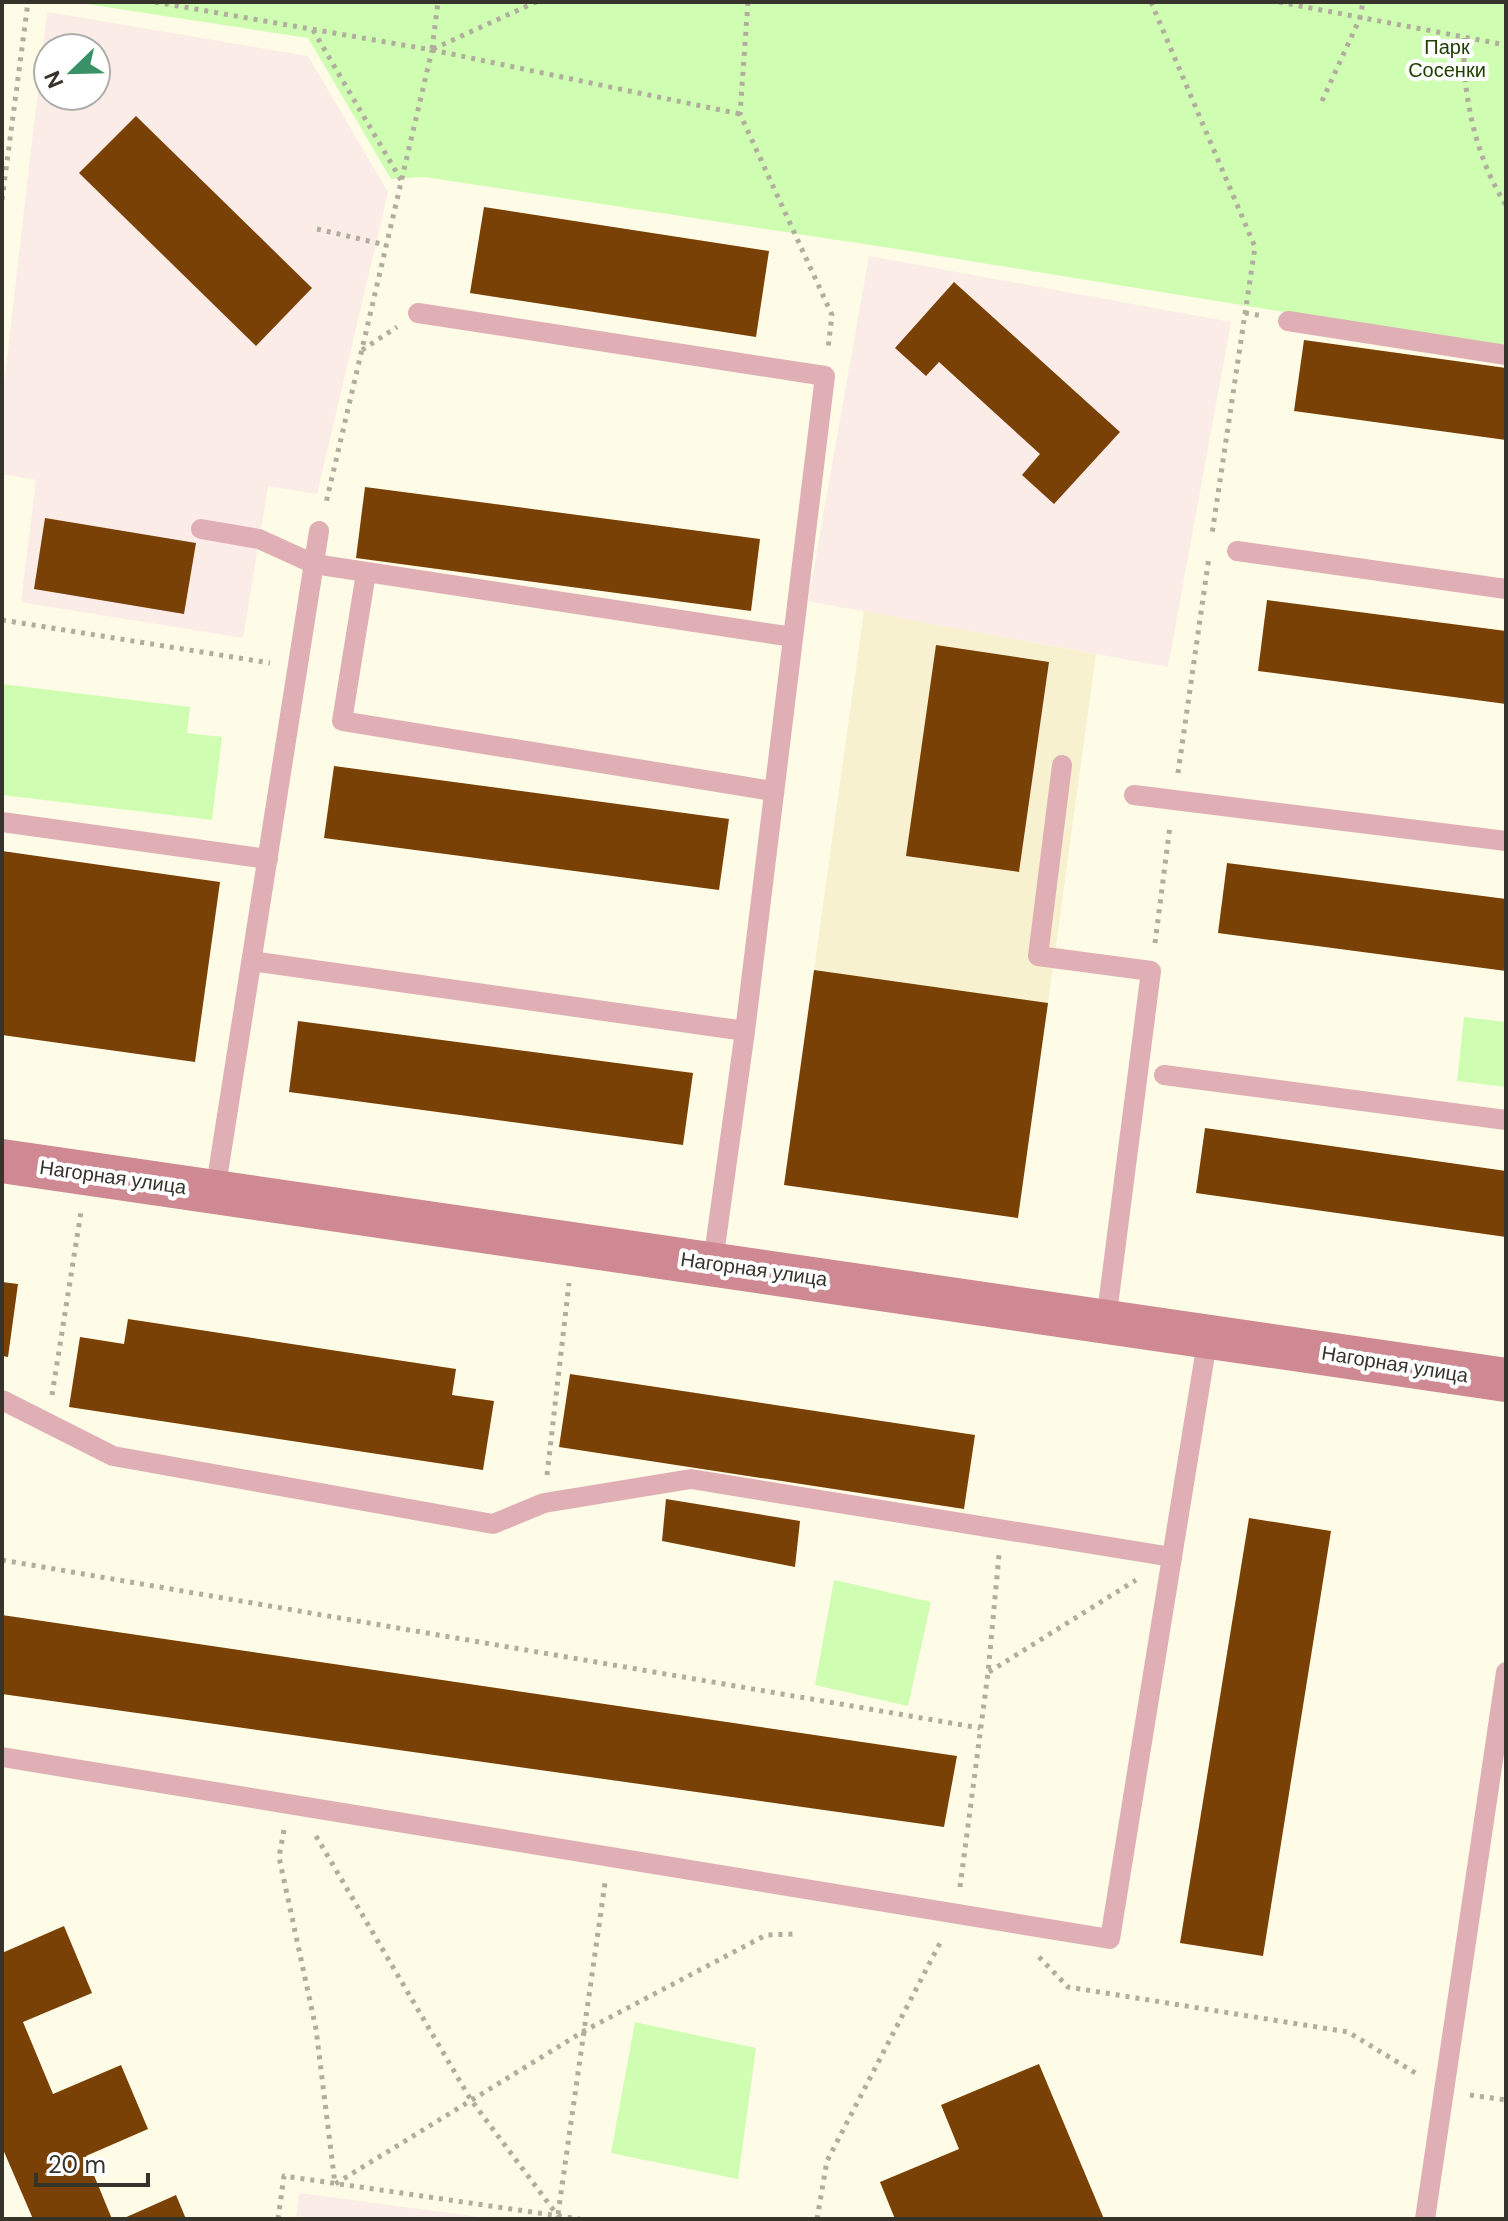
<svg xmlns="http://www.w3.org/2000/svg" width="1508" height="2221" viewBox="0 0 1508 2221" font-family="'DM Sans',sans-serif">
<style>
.built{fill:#f7f1d0}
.education{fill:#fcece7;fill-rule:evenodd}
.green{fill:#cffdb2}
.building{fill:#7a4106}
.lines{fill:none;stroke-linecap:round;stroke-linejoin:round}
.path{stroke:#b1ae9e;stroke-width:5;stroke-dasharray:4 6;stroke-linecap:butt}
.lane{stroke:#dfafb5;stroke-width:20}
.secondary{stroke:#ce8993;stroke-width:44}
.labels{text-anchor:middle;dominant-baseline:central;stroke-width:8;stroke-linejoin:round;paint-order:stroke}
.park-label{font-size:20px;fill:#204001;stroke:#fff}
.street-label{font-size:20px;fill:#36342a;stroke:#fff}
</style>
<rect width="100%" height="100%" fill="#fefbe6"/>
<path class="built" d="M864 611 1096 654 1048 1003 814 970Z"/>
<g class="education">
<path d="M47 12 308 56 388 192 317 494 268 486 243 638 21 602 36 480 2 474V401ZM48 48H96V96H48Z"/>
<path d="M869 256 1231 322 1168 667 808 601Z"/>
<path d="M299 2193 495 2219H296Z"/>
</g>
<g class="green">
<path d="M73 2H1506V348L890 248 424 177 391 179 308 38Z"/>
<path d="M2 684 190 707 187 733 222 737 212 820 2 795Z"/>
<path d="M1464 1017 1506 1022V1087L1457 1081Z"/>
<path d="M834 1580 931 1602 908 1706 815 1685Z"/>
<path d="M635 2022 756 2048 738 2179 611 2153Z"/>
</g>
<g class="building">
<path d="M136 116 312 288 256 346 79 173Z"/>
<path d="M484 207 769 251 756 337 470 293Z"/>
<path d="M954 282 1120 432 1054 504 1022 475 1040 454 939 362 926 376 895 348Z"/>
<path d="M1304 340 1506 368V440L1294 411Z"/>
<path d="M365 487 760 539 751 611 356 558Z"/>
<path d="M45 518 196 543 184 614 34 589Z"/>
<path d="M1267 600 1506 631V704L1258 671Z"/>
<path d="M936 645 1049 662 1019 872 906 856Z"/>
<path d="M334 766 729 819 719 890 324 838Z"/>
<path d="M2 851 220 882 195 1062 2 1035Z"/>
<path d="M1227 863 1506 899V971L1218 933Z"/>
<path d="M814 970 1048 1003 1018 1218 784 1185Z"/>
<path d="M298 1021 693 1073 683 1145 289 1092Z"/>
<path d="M1205 1128 1506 1171V1237L1196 1193Z"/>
<path d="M2 1282 18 1284 8 1357 2 1356Z"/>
<path d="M128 1319 456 1369 452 1395 494 1401 483 1470 69 1407 80 1337 124 1344Z"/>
<path d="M570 1374 975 1435 964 1509 559 1447Z"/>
<path d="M666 1499 800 1521 795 1567 662 1541Z"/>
<path d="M1249 1518 1331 1531 1263 1956 1180 1943Z"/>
<path d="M2 1615 957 1756 944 1827 2 1694Z"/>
<path d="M64 1926 92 1993 23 2022 53 2094 121 2065 148 2129 86 2156 112 2219H33L2 2147V1953Z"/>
<path d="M1039 2064 1104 2219H895L880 2182 959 2149 941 2105Z"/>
<path d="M176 2195 186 2219H122Z"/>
</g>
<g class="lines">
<g class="path">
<path d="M155 2 432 50 326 503"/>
<path d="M748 2 740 114 832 315 828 348"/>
<path d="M1151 2 1255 247 1212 534"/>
<path d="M1279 2 1506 45"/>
<path d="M313 30 401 180"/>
<path d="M1464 38C1462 93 1475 157 1506 205"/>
<path d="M432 49 438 2"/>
<path d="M433 49 536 2"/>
<path d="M432 50 740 114"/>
<path d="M1322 101 1360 18 1363 2"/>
<path d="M2 200 28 2"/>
<path d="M317 229 386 245"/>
<path d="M1245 313 1263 316"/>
<path d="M362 350 397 327"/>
<path d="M2 620 270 663"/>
<path d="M1178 773 1209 557"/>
<path d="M1155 943 1170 826"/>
<path d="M52 1395 81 1212"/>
<path d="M547 1475 569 1283"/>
<path d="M2 1560 980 1728"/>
<path d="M989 1672 1136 1580"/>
<path d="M284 1830 279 1857 316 2029 335 2184 584 2031 766 1935 795 1934"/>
<path d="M316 1836 471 2100 558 2216"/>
<path d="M960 1887 988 1673 999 1555"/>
<path d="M1039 1957 1068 1987 1348 2032 1417 2074"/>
<path d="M1470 2095 1506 2100"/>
<path d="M558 2214 605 1883"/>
<path d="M278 2219 284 2176 580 2219"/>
<path d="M817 2219 827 2161 941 1941"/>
</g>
<g class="lane">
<path d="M418 313 825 376 745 1031 713 1262"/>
<path d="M1288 321 1506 355"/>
<path d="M201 529 259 539 314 564 793 637"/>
<path d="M1237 551 1506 589"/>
<path d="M366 573 342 721 773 791"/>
<path d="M1062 765 1038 956 1151 971 1106 1321"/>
<path d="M1134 795 1506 841"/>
<path d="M2 822 268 859"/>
<path d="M252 961 745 1031"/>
<path d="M1164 1075 1506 1120"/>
<path d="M215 1192 319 531"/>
<path d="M2 1400 113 1456 493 1524 544 1503 691 1479 1172 1557 1208 1336"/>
<path d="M2 1757 1110 1939 1172 1557"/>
<path d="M1425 2219 1506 1672"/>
</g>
<path class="secondary" d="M2 1161 1506 1380"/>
</g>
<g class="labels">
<g class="park-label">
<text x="1447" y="47">Парк<tspan x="1447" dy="23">Сосенки</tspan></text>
</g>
<g class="street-label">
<text transform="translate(113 1177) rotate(8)">Нагорная улица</text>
<text transform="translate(754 1269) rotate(8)">Нагорная улица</text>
<text transform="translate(1395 1364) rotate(9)">Нагорная улица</text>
</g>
</g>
<rect width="1508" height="2221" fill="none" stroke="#36342a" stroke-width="8"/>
<g transform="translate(72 72) rotate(247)"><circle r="38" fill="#ffffff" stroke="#afaeaa" stroke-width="2"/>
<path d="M0-6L14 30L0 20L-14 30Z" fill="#399267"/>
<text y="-12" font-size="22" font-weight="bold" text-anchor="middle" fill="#36342a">N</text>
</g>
<path d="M36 2173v12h112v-12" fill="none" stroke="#36342a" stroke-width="4"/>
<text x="48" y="2173" font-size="24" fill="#36342a" stroke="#ffffff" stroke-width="6" paint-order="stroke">20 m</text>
</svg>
